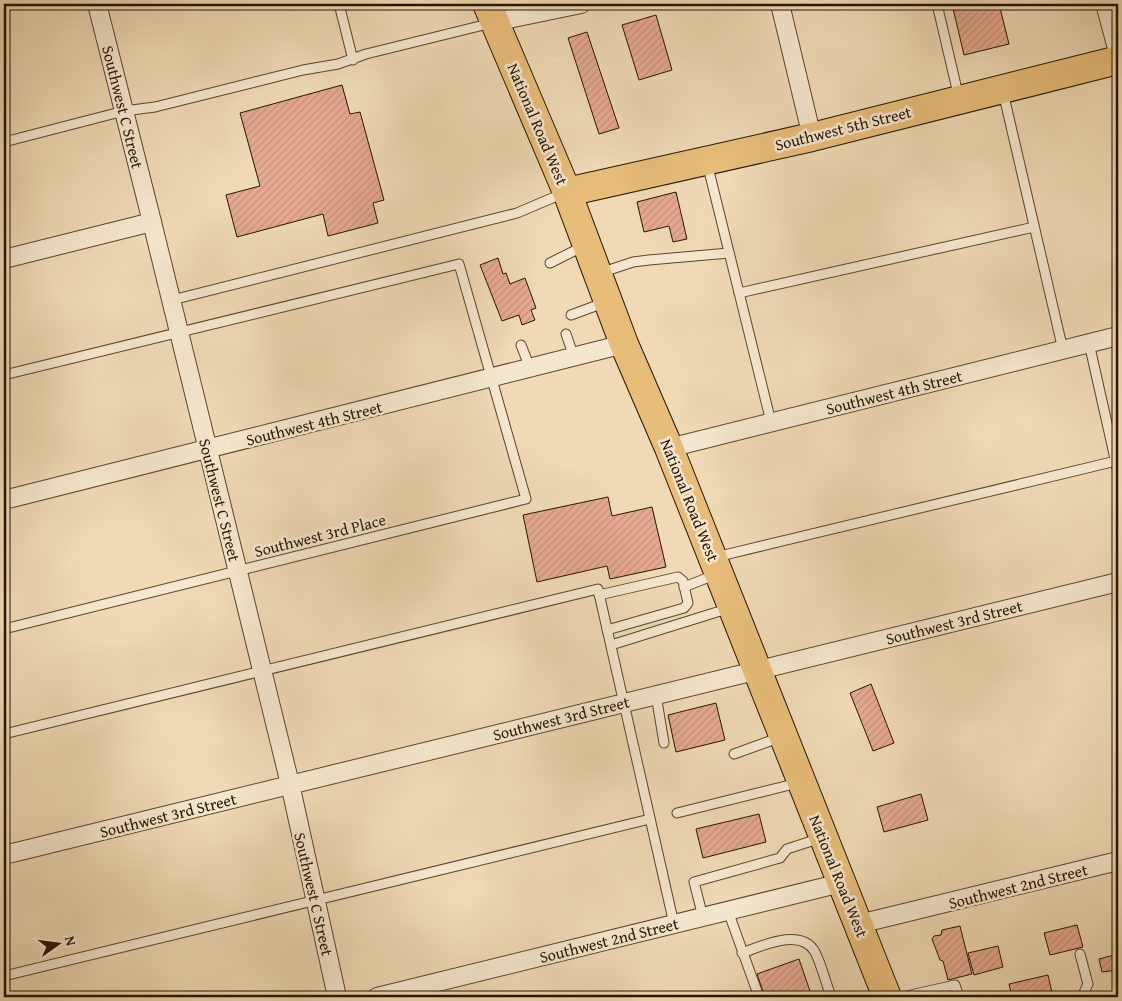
<svg xmlns="http://www.w3.org/2000/svg" width="1122" height="1001" viewBox="0 0 1122 1001" font-family="'Gentium Book Plus',serif">
<style>
.building{fill:url(#building-hatch);stroke:#271400}
.lines{fill:none;stroke-linecap:round;stroke-linejoin:round}
.service-casing{stroke:#59462d;stroke-width:11}
.minor-casing{stroke:#59462d;stroke-width:20}
.primary-casing{stroke:#271400;stroke-width:30}
.service{stroke:#f5e7cf;stroke-width:9}
.minor{stroke:#f5e7cf;stroke-width:18}
.primary{stroke:#e8bd7a;stroke-width:28}
.labels{text-anchor:middle;dominant-baseline:central;stroke-width:5;stroke-linejoin:round;paint-order:stroke}
.street-label{font-size:16px;fill:#271400;stroke:#f5e7cf}
</style>
<defs>
<pattern id="building-hatch" width="6" height="6" patternUnits="userSpaceOnUse" patternTransform="scale(1.25)"><rect width="6" height="6" fill="#e6a991"/><path d="M-1 1l2-2M0 6l6-6M5 7l2-2" fill="none" stroke="#c5917b"/></pattern>
</defs>
<rect width="100%" height="100%" fill="#efdab5"/>
<filter id="stains"><feTurbulence type="fractalNoise" baseFrequency=".004" numOctaves="4"/><feColorMatrix values="0 0 0 0 .2 0 0 0 0 .09 0 0 0 0 .02 0 0 0 .5 -.17"/></filter>
<radialGradient id="worn" r=".72"><stop offset=".6" stop-color="#630" stop-opacity="0"/><stop offset="1" stop-color="#630" stop-opacity=".3"/></radialGradient>
<g class="building">
<path d="M952 4H999L1009 44 964 55Z"/>
<path d="M656 15 672 70 639 80 622 25Z"/>
<path d="M587 32 619 128 599 134 568 38Z"/>
<path d="M342 85 350 114 360 112 384 200 373 203 378 223 328 236 323 214 237 237 226 195 260 186 240 113Z"/>
<path d="M676 192 687 239 673 242 669 226 644 232 637 202Z"/>
<path d="M498 258 503 274 506 273 510 284 525 278 536 308 531 310 535 320 522 325 519 315 502 321 480 265Z"/>
<path d="M608 497 612 516 652 507 666 567 610 579 607 566 537 582 523 515Z"/>
<path d="M871 684 894 743 873 751 850 693Z"/>
<path d="M716 703 725 740 676 752 668 715Z"/>
<path d="M921 794 928 820 884 832 877 807Z"/>
<path d="M759 814 766 842 703 858 696 829Z"/>
<path d="M1077 925 1083 947 1050 955 1044 933Z"/>
<path d="M960 926 972 974 948 980 943 961 940 960 932 939 934 936 941 935 942 930Z"/>
<path d="M998 946 1003 967 974 975 968 953Z"/>
<path d="M1118 954V970L1102 972 1099 959Z"/>
<path d="M799 959 812 997H765L757 974Z"/>
<path d="M1048 975 1053 997H1012L1009 984Z"/>
</g>
<g class="lines">
<g class="service-casing">
<g id="service">
<path d="M339 4 353 60"/>
<path d="M937 4 959 98"/>
<path d="M1003 92 1063 350"/>
<path d="M4 142 124 111 155 107 303 70 338 64 366 54 492 23"/>
<path d="M707 163 771 422"/>
<path d="M550 263 584 246"/>
<path d="M600 273 633 262 649 260 729 253"/>
<path d="M739 293 1034 227"/>
<path d="M172 300 517 213 564 193"/>
<path d="M571 315 606 302"/>
<path d="M566 334 574 357"/>
<path d="M1089 343 1118 472"/>
<path d="M521 345 530 368"/>
<path d="M4 375 459 264 526 499 4 629"/>
<path d="M716 557 1116 461"/>
<path d="M684 587 717 574"/>
<path d="M599 595 678 577 683 581 688 603 684 608 607 630"/>
<path d="M611 645 730 608"/>
<path d="M656 695 664 743"/>
<path d="M4 734 598 589 674 924"/>
<path d="M734 754 781 737"/>
<path d="M677 813 798 783"/>
<path d="M728 911 759 997"/>
<path d="M703 917 694 882 780 858 787 849 821 838"/>
<path d="M742 953C762 946 801 927 815 952 822 966 826 983 831 997"/>
<path d="M1080 954 1088 984 1082 997"/>
<path d="M4 976 650 819"/>
<path d="M902 997 955 985 959 997"/>
</g>
</g>
<g class="minor-casing">
<g id="minor">
<path d="M97 4 152 222 290 784 337 997"/>
<path d="M780 4 812 137"/>
<path d="M1105 4 1118 52"/>
<path d="M494 22 581 4"/>
<path d="M4 259 152 222"/>
<path d="M669 448 1118 336"/>
<path d="M4 500 624 344"/>
<path d="M4 855 1118 582"/>
<path d="M859 924 1118 861"/>
<path d="M377 997 841 883"/>
</g>
</g>
<g class="primary-casing">
<g id="primary">
<path d="M487 4 567 192 624 344 669 448 887 997"/>
<path d="M567 192 812 137 1118 60"/>
</g>
</g>
<use href="#service" class="service"/>
<use href="#minor" class="minor"/>
<use href="#primary" class="primary"/>
</g>
<g class="labels">
<g class="street-label">
<text transform="translate(123 107) rotate(76)">Southwest C Street</text>
<text transform="translate(538 124) rotate(67)">National Road West</text>
<text transform="translate(843 128) rotate(-14)">Southwest 5th Street</text>
<text transform="translate(894 392) rotate(-14)">Southwest 4th Street</text>
<text transform="translate(314 423) rotate(-14)">Southwest 4th Street</text>
<text transform="translate(220 500) rotate(76)">Southwest C Street</text>
<text transform="translate(690 500) rotate(68)">National Road West</text>
<text transform="translate(320 535) rotate(-14)">Southwest 3rd Place</text>
<text transform="translate(954 622) rotate(-14)">Southwest 3rd Street</text>
<text transform="translate(561 718) rotate(-14)">Southwest 3rd Street</text>
<text transform="translate(168 815) rotate(-14)">Southwest 3rd Street</text>
<text transform="translate(839 876) rotate(68)">National Road West</text>
<text transform="translate(1018 886) rotate(-14)">Southwest 2nd Street</text>
<text transform="translate(314 894) rotate(77)">Southwest C Street</text>
<text transform="translate(609 940) rotate(-14)">Southwest 2nd Street</text>
</g>
</g>
<rect width="1122" height="1001" fill="none" stroke="#efdab5" stroke-width="20"/>
<rect x="5" y="5" width="1112" height="991" fill="none" stroke="#271400" stroke-width="2.5"/>
<rect x="10" y="10" width="1102" height="981" fill="none" stroke="#271400"/>
<g transform="translate(58 944) rotate(76)" stroke="#f5e7cf" stroke-width="4" paint-order="stroke">
<path d="M0-4L9 19L0 12L-9 19Z" fill="#271400"/>
<text y="-8" font-size="14" font-weight="bold" text-anchor="middle" fill="#271400">N</text>
</g>
<rect width="100%" height="100%" filter="url(#stains)"/>
<rect width="100%" height="100%" fill="url(#worn)"/>
</svg>
